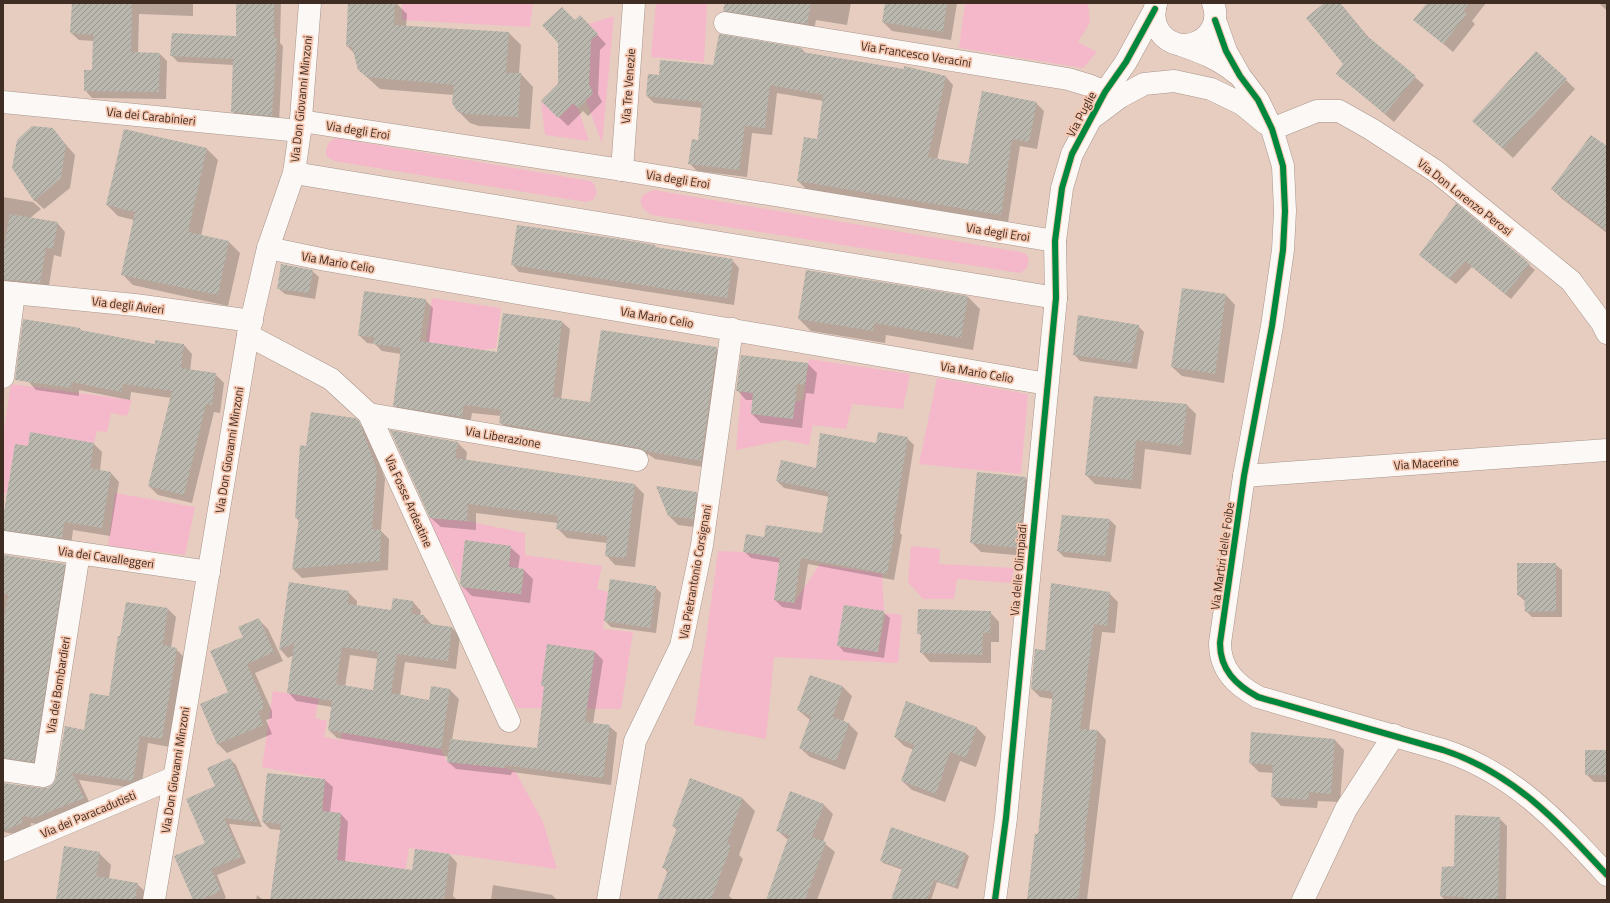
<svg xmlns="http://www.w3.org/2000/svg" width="1610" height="903" viewBox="0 0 1610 903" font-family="'Titillium Web',sans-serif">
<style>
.green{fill:#f4b8ca}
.shadow{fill:#0003;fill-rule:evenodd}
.building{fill:url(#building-hatch);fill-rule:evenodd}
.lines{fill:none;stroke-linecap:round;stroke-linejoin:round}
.street-casing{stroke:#a8948a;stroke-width:23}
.secondary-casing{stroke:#a8948a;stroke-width:23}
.street{stroke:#fbf8f6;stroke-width:22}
.secondary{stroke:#fbf8f6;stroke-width:22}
.cycleway-casing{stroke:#f6c8b1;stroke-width:8}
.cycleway{stroke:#00873e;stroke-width:6}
.labels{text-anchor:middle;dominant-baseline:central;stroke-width:3.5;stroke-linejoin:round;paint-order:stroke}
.street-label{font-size:12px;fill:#3f2d24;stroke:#f6c8b1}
</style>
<defs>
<pattern id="building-hatch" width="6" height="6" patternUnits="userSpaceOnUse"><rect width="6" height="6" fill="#bab8ae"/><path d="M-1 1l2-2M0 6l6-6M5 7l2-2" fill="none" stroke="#99968d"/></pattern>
</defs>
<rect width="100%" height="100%" fill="#e7cdc0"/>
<g class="green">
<path d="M402 3H533L530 27 402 20Z"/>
<path d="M656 3 707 4 704 62 651 57Z"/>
<path d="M965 3H1088L1090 23 1078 42 1097 52 1083 68 959 48Z"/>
<path d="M614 16 602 144 586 100 593 93 589 84 591 40 598 34 588 24Z"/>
<path d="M541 101 558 118 573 103 578 108 589 141 545 135Z"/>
<path d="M336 138 591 181 595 186 597 193 593 200 586 202 334 161 326 156C326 147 327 142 336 138Z"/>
<path d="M654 190 1020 252 1026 254 1029 259 1027 268 1020 273 652 215C637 206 636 195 654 190Z"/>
<path d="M432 298 501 308 496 348 482 350 426 343Z"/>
<path d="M809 359 910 374 903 409 852 404 846 429 813 425 809 445 785 440 736 450 741 391 753 393 751 414 793 419 795 402 803 400Z"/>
<path d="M937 378 1028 394 1021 474 919 464Z"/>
<path d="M11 384 132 400 127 416 111 413 107 432 97 431 94 443 30 435 28 446 15 444 7 493H3V434Z"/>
<path d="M115 493 195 507 185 555 108 546Z"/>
<path d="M427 518 467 521 525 533V555L602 566 597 589 608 592 603 629 633 632 621 709 517 708 460 587 521 594 524 569 509 567 465 541 460 580Z"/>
<path d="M911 546 940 549 939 564 1014 568 1011 583 957 579 954 599H923L908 582Z"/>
<path d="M718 551 743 552 780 558 774 600 794 603 820 564 882 574 884 611 844 605 837 646 878 652 886 613 902 615 898 663 774 657 766 739 694 725Z"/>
<path d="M273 691 319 698 315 718 327 721 324 737 341 740 342 733 441 749 447 762 504 768 515 771 543 822 557 869 409 848 402 893 390 867 350 861 344 900 327 830 340 831 341 814 322 811 325 779 262 767Z"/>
</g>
<g class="shadow">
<path d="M91 3H193V16L139 14 138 54H160L167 61 166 99 92 98 85 90 93 71 94 41 79 40 71 33Z"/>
<path d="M237 3H281L280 43 283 46 279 122 238 118 232 111 234 65 178 62 171 55 237 37Z"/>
<path d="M349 3H396L407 14 406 27 509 33 521 45 519 74H521L533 87 530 129 479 126 470 123 457 110 454 95 380 89 359 70 355 54 347 46Z"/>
<path d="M720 3H851L847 25 816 20 814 30 732 18 724 11 726 4Z"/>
<path d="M886 3H957L951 40 892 31 883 22Z"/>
<path d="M1325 3H1340L1370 39 1424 85 1394 122 1337 73 1345 64Z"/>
<path d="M1428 3H1486L1472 21 1475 24 1453 52 1415 20Z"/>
<path d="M1599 3H1607V11Z"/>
<path d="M575 21 589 26 606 44 600 50 598 94 602 102 588 116 583 111 568 126 542 101 559 85Z"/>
<path d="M802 49 806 54 946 77 953 85 937 160 969 165 1036 103 1044 111 1037 149 1020 146 1008 222 806 189 798 181 817 140 824 101 777 93 772 135 752 133 747 177 697 171 689 163 699 141 703 108 654 103 647 96 660 77Z"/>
<path d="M1566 80 1575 89 1513 158 1473 121Z"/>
<path d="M52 129 75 155 70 188 44 209 34 200Z"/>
<path d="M124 130 207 149 218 160 201 236 229 242 240 253 228 306 133 285 122 274 134 220 118 216 107 205Z"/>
<path d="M1607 147V233L1561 198 1552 189Z"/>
<path d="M3 197 33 202 41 209 29 219 57 223 65 232 61 257 54 255 48 291H3Z"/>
<path d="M1456 205 1535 270 1511 299 1472 267 1456 284 1427 261Z"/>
<path d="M655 246 657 248 732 260 739 268 734 305 519 272 512 264Z"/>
<path d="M312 271 319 277 315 299 285 294 278 288Z"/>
<path d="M1226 295 1235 305 1224 383 1182 376 1172 367Z"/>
<path d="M968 297 980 309 973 350 886 335 885 343 811 331 799 319Z"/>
<path d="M425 300 433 308 429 343 497 353 562 322 570 329 561 400 591 404 716 348 724 356 709 468 655 459 648 454V455L508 430 500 422 501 416 472 413 470 425 402 413 394 405 401 354 382 351 375 344 367 343 359 335Z"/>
<path d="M1138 326 1144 332 1137 369 1080 361 1074 354Z"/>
<path d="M80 329 82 331 156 345H184L192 354 190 371 215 374 224 383 220 413 214 412 192 503 158 495 149 486 171 398 131 392 130 400 79 390V396L36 390 28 381Z"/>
<path d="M808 364 817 373 814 394 806 393 802 428 761 423 752 414 753 400H746L737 390Z"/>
<path d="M1095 397 1187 405 1196 414 1191 455 1145 449 1141 489 1095 484 1086 475Z"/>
<path d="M354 419 367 431 385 479 381 531 389 539 388 570 302 578 293 569 300 522 296 518 307 447Z"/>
<path d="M907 438 914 445 900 533 902 535 894 580 808 564 801 610 782 607 775 600 781 563 751 558 744 551 765 538 823 534 830 497 784 488 777 481 817 469 877 444Z"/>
<path d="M458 443 467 452 466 461 635 485 644 494 635 567 615 565 606 555 607 543 567 538 557 528 558 523 476 513V530L441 527 431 518Z"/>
<path d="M94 444 102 452 100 471 111 473 119 482 110 536 73 530 71 546 11 538 3 530V524L28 447Z"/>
<path d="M1026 478 1035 487 1028 556 981 552 971 542Z"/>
<path d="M696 493 706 502 702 528 678 525 668 515Z"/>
<path d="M1110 520 1116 526 1111 562 1064 557 1058 551Z"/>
<path d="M510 547 520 556 518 569 524 570 533 579 530 603 472 596 462 586Z"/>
<path d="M3 555 64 565 72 573 41 769H3Z"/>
<path d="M1555 564 1562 570V617H1532L1526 611 1525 601 1518 595Z"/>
<path d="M655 587 661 593 656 633 611 627 605 621Z"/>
<path d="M348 592 357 601V606L392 611 413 602 421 611 420 616H424L432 625 452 628 460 636 456 669 405 662 400 696 430 701 432 687 450 690 459 699 452 740 537 749 545 688 542 685 595 652 603 660 593 724 609 726 617 733 611 785 512 772 511 775 456 769 448 762 449 757 337 738 329 730 332 707 296 701 288 692 294 655 288 658 280 649ZM350 655 378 659 374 691 345 687Z"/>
<path d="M1109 593 1118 602 1115 633 1102 632 1089 730 1098 731 1106 740 1087 900H1028L1039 835 1053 699 1040 697 1032 689 1046 652Z"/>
<path d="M168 609 176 617 171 648 176 649 184 657 170 747 148 743 141 789 79 780 91 806 43 825 31 823 30 831 20 835 3 832V784L42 789 49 788 55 784 85 731 110 697Z"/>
<path d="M883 612 890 618 884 658 844 652 838 645Z"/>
<path d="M990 612 999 622V642H991V663L930 662 921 652 922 636 918 633Z"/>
<path d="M259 620 268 629 283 661 255 673 272 711V718L266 720 272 734 227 753 218 744 201 704 229 692 244 638Z"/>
<path d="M810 676 843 687 852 696 843 722 849 724 858 733 845 770 810 757 800 748 810 720 798 710Z"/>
<path d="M907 703 977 728 986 737 976 767 960 761 945 802 912 790 902 781 914 750 904 746 895 737Z"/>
<path d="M1606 734H1607V782H1594L1586 774 1606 751Z"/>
<path d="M1335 740 1344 750 1340 802 1318 801 1317 808 1281 806 1272 796 1274 773 1259 772 1250 763Z"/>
<path d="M230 759 236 765 262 827 229 824 246 863 217 875 226 898 221 900H195L207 844 216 787Z"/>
<path d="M268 774 325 780 333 787 330 813 341 814 348 822 345 862 413 871 450 855 457 863 453 896 457 900H271L281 830 270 829 263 822Z"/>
<path d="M743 799 755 811 739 855 743 859 729 896 734 900H658L668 873 664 868 677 830 673 826Z"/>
<path d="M823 804 833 814 823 842 835 852 817 900H769L788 840 777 830Z"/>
<path d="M1499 818 1507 826 1506 900H1445L1441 896 1455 867Z"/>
<path d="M99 853 111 865 109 879 137 884 150 896 149 900H57Z"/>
<path d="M966 854 969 856 958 889 937 882 931 900H892L903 870 883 863 881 860Z"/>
<path d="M493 885 552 895 557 900H491Z"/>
<path d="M257 895 263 900H256Z"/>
</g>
<g class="building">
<path d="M72 3H132L131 52 160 53 159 92 84 91V70H92L93 35 70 33Z"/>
<path d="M236 3H274V38H277L272 116 231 112 233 59 170 56 172 33 236 36Z"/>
<path d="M348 3H395L394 25 509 32 506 73H521L518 117 466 114 457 111 452 103 454 85 367 77 358 70 352 47 346 46Z"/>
<path d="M725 3H811L807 24 723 11Z"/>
<path d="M885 3H947L943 32 882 22Z"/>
<path d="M1324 3H1340L1366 35 1416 76 1385 114 1336 74 1343 64 1306 18Z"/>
<path d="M1427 3H1469L1463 11 1467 14 1443 44 1413 20Z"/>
<path d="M562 7 575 20 580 15 598 34 591 40 589 84 593 93 578 108 573 103 558 118 541 101 558 84V43L542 25Z"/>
<path d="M719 34 802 48V52L904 69V66L946 76 928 157 968 164 982 91 1037 102 1029 142 1012 139 1001 215 797 181 804 137 817 139 823 95 770 85 765 128 745 126 739 170 688 164 692 139 698 140 702 102 646 96 648 74 659 75 660 60 713 65Z"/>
<path d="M1536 51 1567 79 1503 149 1472 121Z"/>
<path d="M32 126 53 128 66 145 61 178 34 201 12 168 17 140Z"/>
<path d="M124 129 207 148 188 232 229 241 218 295 121 275 135 212 106 205Z"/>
<path d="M1591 135 1607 146V231L1551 189Z"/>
<path d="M1456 203 1530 264 1505 294 1465 261 1449 279 1419 255Z"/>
<path d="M10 214 58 222 53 249 46 248 40 283 3 279V253Z"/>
<path d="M517 225 619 239 655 245V247L733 259 727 298 511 265Z"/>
<path d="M281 264 313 270 309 293 277 289Z"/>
<path d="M806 270 968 296 961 338 874 323 873 331 798 319Z"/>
<path d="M1182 288 1226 294 1215 374 1171 367Z"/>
<path d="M364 291 426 299 420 341 497 352 503 313 562 321 553 397 590 402 601 330 717 347 701 461 646 451 641 449 640 446V448L499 423 501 410 464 405 462 417 393 406 401 348 373 344 374 337 358 336Z"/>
<path d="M1078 315 1139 325 1131 363 1073 355Z"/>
<path d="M23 319 80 328V330L155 344V340L184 344 181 368 216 373 212 405 206 404 184 495 148 486 172 391 123 384 121 392 71 382V388L15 380Z"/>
<path d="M741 355 808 363 805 385 797 384 793 419 751 414 753 393 736 391Z"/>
<path d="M1094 396 1187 404 1182 446 1136 440 1132 480 1085 475Z"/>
<path d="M311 412 355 418 359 421 377 470 372 529 381 530 380 561 292 569 299 518H295L300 445 306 446Z"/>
<path d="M390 430 458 442 455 458 635 484 626 558 605 556 607 536 556 529 558 516 468 504 467 521 430 518Z"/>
<path d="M30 432 94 443 90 468 111 472 102 528 64 522 62 538 3 530V518L15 444 28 446Z"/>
<path d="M878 432 908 437 893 527 895 528 887 574 801 558 794 603 774 600 780 558 743 552 746 534 764 537 766 525 822 533 829 492 776 481 781 460 816 468 820 433 876 443Z"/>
<path d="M977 472 1026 477 1019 548 970 543Z"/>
<path d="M656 486 697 492 693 519 668 516Z"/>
<path d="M1062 515 1110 519 1105 556 1057 551Z"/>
<path d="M465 540 511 546 509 567 524 569 521 594 462 587 460 583Z"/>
<path d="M3 555 65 564 34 762 3 758V684L6 667H3V624L8 595 3 594Z"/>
<path d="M1517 563H1556V611L1525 612 1524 595H1517Z"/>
<path d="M610 579 656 586 650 628 604 621Z"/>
<path d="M289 582 349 591 348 604 391 610 393 598 413 601 411 614 424 615 423 623 452 627 448 661 397 654 391 693 429 700 431 686 450 689 441 749 328 730 332 701 287 693 294 643 279 650ZM342 647 378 652 373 690 336 684Z"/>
<path d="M1051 583 1110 592 1107 626 1094 624 1080 729 1098 730 1084 840H1086L1078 900H1027L1035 834H1038L1053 692 1031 689 1035 649 1045 650Z"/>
<path d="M126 602 168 608 163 645 177 648 162 739 140 736 133 781 72 773 84 798 34 818 23 816 22 823 3 831V783L42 788H48L53 784 56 778 65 726 84 730 90 693 109 696 118 636H120Z"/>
<path d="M844 605 884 611 878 652 837 646Z"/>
<path d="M918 609 991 611 990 633H983L982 655 920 653 921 634H917Z"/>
<path d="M259 618 274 652 247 664 263 701V709L258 711 263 725 217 744 200 704 228 692 210 651 243 637 238 627Z"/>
<path d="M547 644 595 651 585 722 610 725 603 778 504 765V768L447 762 450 739 537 748 544 686H541Z"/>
<path d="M810 675 843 686 833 717 849 723 836 761 799 748 811 716 797 710Z"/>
<path d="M906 701 977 727 966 758 950 752 936 794 901 781 914 745 894 737Z"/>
<path d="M1251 732 1335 739 1331 794 1309 792 1308 800 1271 797 1273 765 1249 763Z"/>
<rect x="1585" y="750" width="22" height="25"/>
<path d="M230 758 257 822 224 818 241 857 211 869 221 891 201 900H193L174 856 205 843 186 799 215 786 207 768Z"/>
<path d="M267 773 325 779 322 811 341 813 337 860 412 870 415 849 450 854 444 900H270L281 824 262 822Z"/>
<path d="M690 778 743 798 727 843 731 846 711 900H657L668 870 662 868 677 828 672 826Z"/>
<path d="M790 791 824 804 812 837 826 842 805 900H766L789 835 776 831Z"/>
<path d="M1455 815 1500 817 1498 900H1464V897L1440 896 1442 867 1454 866Z"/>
<path d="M891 827 966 853 955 887 934 880 927 900H891L902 868 880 861Z"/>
<path d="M64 846 100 852 96 876 138 883 135 900H56Z"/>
</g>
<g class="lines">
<g class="street-casing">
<g id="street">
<path d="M1215 20 1226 51 1240 76 1258 100 1272 129 1283 166 1285 211 1283 250 1272 326 1244 476 1220 643C1220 670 1236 685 1258 697L1443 750C1514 773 1558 822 1607 875"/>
<path d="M725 23 1068 79 1088 85 1105 92"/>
<path d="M1181 45C1201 52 1219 59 1236 73"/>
<path d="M3 102 300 131"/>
<path d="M1096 115 1120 97 1144 84 1174 81 1211 89 1242 104 1265 123"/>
<path d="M301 121 622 170 1055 241"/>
<path d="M1272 129 1317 111H1339L1371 129 1437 172 1571 281 1602 323 1607 333"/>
<path d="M622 170 634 3"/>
<path d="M294 173 1056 298"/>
<path d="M268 248 326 260 1047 384"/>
<path d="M3 292 135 305 252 321"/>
<path d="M248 335 331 379 369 414 509 721"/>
<path d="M3 377 14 293"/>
<path d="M369 414 637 460"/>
<path d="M1244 476 1607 450"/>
<path d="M3 542 209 572"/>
<path d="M3 770 44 776 79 553"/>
<path d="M3 850 173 778"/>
<path d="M608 900 635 741 681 646 702 545 732 329"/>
<path d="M1303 900 1346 809 1394 735"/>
</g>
</g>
<g class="secondary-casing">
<g id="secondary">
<path d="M1156 4C1153 12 1154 23 1159 31 1180 61 1226 38 1213 3"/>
<path d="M154 900 248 335 268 248 294 173 300 131 310 3"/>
<path d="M995 900 1006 818 1056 298 1055 241 1062 188 1072 154 1105 92 1126 62 1155 9"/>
</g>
</g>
<use href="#street" class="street"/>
<use href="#secondary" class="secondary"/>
<g class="cycleway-casing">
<g id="cycleway">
<path d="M1215 20 1226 51 1240 76 1258 100 1272 129 1283 166 1285 211 1283 250 1272 326 1244 476 1220 643C1220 670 1236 685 1258 697L1443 750C1514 773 1558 822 1607 875"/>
<path d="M995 900 1006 818 1056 298 1055 241 1062 188 1072 154 1105 92 1126 62 1155 9"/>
</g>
</g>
<use href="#cycleway" class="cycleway"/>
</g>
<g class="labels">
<g class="street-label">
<text transform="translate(916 54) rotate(9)">Via Francesco Veracini</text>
<text transform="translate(628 86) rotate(-86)">Via Tre Venezie</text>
<text transform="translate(301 99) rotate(-84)">Via Don Giovanni Minzoni</text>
<text transform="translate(1081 114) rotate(-62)">Via Puglie</text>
<text transform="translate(151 116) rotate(6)">Via dei Carabinieri</text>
<text transform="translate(358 130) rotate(9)">Via degli Eroi</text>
<text transform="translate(678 179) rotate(9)">Via degli Eroi</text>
<text transform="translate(1465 197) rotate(38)">Via Don Lorenzo Perosi</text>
<text transform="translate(998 232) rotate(9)">Via degli Eroi</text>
<text transform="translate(338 262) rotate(10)">Via Mario Celio</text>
<text transform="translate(128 305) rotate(7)">Via degli Avieri</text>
<text transform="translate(657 317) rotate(10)">Via Mario Celio</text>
<text transform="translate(977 372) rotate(10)">Via Mario Celio</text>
<text transform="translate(503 437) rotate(10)">Via Liberazione</text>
<text transform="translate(229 450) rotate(-81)">Via Don Giovanni Minzoni</text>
<text transform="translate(1426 463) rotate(-4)">Via Macerine</text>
<text transform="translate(409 501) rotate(66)">Via Fosse Ardeatine</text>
<text transform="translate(1222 556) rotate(-82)">Via Martiri delle Foibe</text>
<text transform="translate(106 557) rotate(8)">Via dei Cavalleggeri</text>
<text transform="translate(1018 570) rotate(-85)">Via delle Olimpiadi</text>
<text transform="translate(695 572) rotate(-80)">Via Pietrantonio Corsignani</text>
<text transform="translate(58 685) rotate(-81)">Via dei Bombardieri</text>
<text transform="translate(175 770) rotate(-81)">Via Don Giovanni Minzoni</text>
<text transform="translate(88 814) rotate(-23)">Via dei Paracadutisti</text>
</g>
</g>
<rect width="1610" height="903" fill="none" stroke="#3f2d24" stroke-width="8"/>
</svg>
